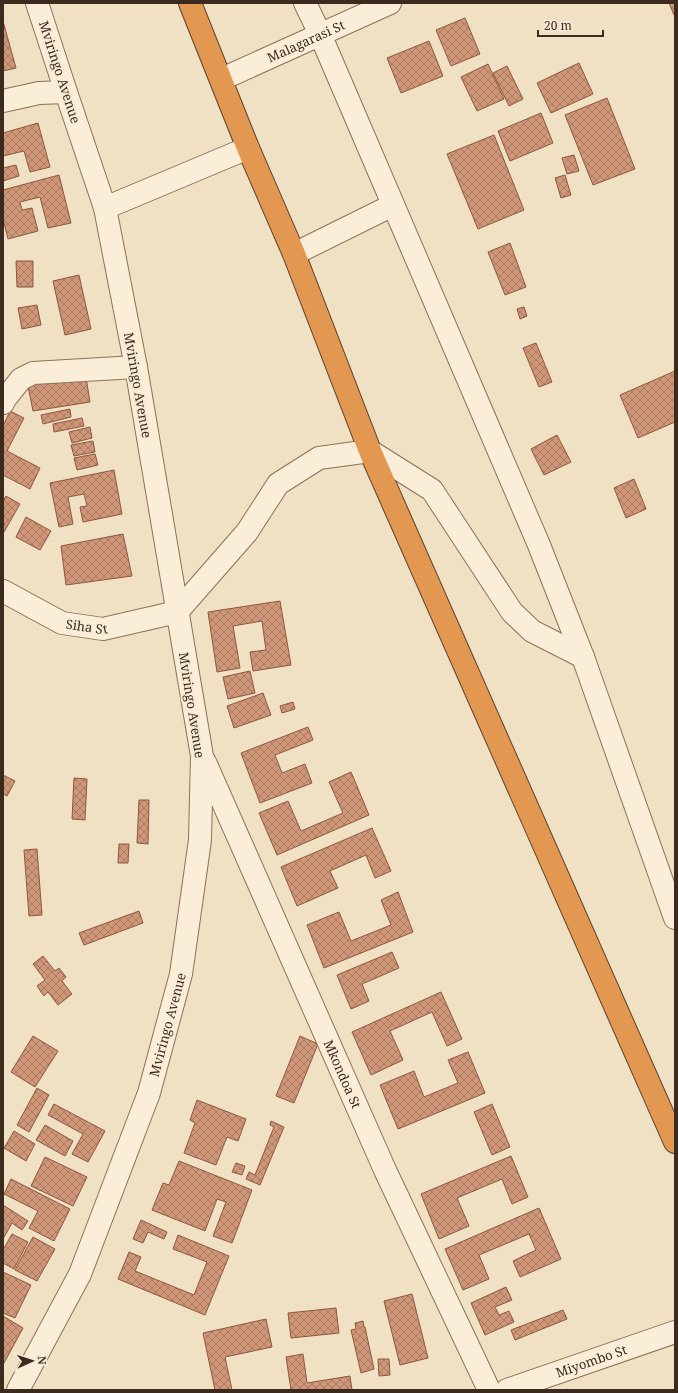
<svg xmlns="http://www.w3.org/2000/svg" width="678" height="1393" viewBox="0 0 678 1393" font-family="'Noto Serif',serif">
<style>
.building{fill:url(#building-cross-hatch);stroke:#8d573e}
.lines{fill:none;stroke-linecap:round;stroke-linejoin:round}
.minor-casing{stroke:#8c7159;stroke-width:24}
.highway-casing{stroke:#5a3f2d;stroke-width:24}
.minor{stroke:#faeed8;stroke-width:22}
.highway{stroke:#e39851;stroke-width:22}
.labels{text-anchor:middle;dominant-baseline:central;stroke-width:4;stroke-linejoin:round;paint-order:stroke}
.street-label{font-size:13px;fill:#3b2a1e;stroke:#f7ead4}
</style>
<defs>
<pattern id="building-cross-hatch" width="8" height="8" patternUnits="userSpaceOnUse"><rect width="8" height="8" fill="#d09678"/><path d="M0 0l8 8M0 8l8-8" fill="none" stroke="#aa7b62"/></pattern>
</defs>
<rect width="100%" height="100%" fill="#f0e0c4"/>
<g class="building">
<path d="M669 3H675V14L674 15Z"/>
<path d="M465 18 480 54 451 66 436 30Z"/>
<path d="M3 21 16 68 3 71Z"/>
<path d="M429 41 443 76 401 93 387 58Z"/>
<path d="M579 63 593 94 551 113 537 83Z"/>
<path d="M488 64 504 99 477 111 461 77Z"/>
<path d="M507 66 523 99 509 106 493 73Z"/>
<path d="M607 98 635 169 593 185 565 115Z"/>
<path d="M541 113 553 143 510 161 498 131Z"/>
<path d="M38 123 50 167 30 172 24 151 3 156V133Z"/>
<path d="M494 135 524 210 478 229 447 154Z"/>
<path d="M574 155 579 171 567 174 562 158Z"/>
<path d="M16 165 19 176 3 181V168Z"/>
<path d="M59 175 71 223 48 228 40 197 20 202 22 210 32 208 38 231 8 239 3 219V190Z"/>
<path d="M565 175 571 195 561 198 555 178Z"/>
<path d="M510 243 526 287 505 295 488 252Z"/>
<path d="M16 261H33V287H17Z"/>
<path d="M79 275 91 329 65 335 53 281Z"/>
<path d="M37 305 41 325 22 329 18 308Z"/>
<path d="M524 307 527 316 520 319 517 309Z"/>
<path d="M536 343 552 382 539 387 523 348Z"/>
<path d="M85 371 90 402 33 411 27 381Z"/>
<path d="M675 371V422L638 438 620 395Z"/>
<path d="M70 409 71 417 43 424 41 415Z"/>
<path d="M10 411 24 418 7 451 40 468 30 489 3 475V426Z"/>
<path d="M82 418 84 426 54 432 53 424Z"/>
<path d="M90 427 92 438 72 443 69 432Z"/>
<path d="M557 435 571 462 544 475 531 449Z"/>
<path d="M93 441 95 452 74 456 71 445Z"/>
<path d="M95 454 98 465 77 470 74 458Z"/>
<path d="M114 470 122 514 83 522 80 507 87 506 84 494 68 497 73 524 59 527 50 483Z"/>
<path d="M634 479 646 509 626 518 614 488Z"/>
<path d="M6 496 20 504 4 532 3 531V501Z"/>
<path d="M26 517 51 531 40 550 16 537Z"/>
<path d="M123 534 132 576 66 585 61 546Z"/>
<path d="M280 601 291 665 253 671 250 652 266 650 262 621 233 626 240 668 217 672 208 612Z"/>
<path d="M250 671 255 693 228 699 223 677Z"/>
<path d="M263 693 271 715 234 728 227 706Z"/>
<path d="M293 702 295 709 282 713 280 706Z"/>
<path d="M308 727 313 740 275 755 282 773 305 764 312 783 260 803 241 753Z"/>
<path d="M351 772 369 815 277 855 259 813 288 801 301 831 343 813 329 782Z"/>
<path d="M3 775 15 781 7 796 3 794Z"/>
<path d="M74 778 87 779 85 820 72 819Z"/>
<path d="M139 800H149L148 844 137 843Z"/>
<path d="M372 828 391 871 375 878 366 855 330 871 338 888 297 906 281 867Z"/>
<path d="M119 844H129L128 863H118Z"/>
<path d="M37 849 42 915 29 916 24 850Z"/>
<path d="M398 892 413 932 324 968 307 925 339 912 351 941 391 925 381 900Z"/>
<path d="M139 911 143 923 84 945 79 933Z"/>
<path d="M392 952 399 968 362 984 369 1001 351 1009 337 975Z"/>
<path d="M43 956 55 971 59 968 66 977 62 981 72 994 58 1005 48 992 44 996 37 986 45 980 33 964Z"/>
<path d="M441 992 462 1039 447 1046 432 1012 390 1031 403 1060 371 1075 352 1032Z"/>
<path d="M33 1036 58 1051 35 1087 11 1072Z"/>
<path d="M300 1036 318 1044 294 1103 276 1096Z"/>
<path d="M468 1052 485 1093 398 1129 380 1085 414 1071 424 1097 458 1083 448 1060Z"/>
<path d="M37 1088 49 1095 29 1132 17 1125Z"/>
<path d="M197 1100 246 1119 238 1141 227 1137 216 1165 184 1153 195 1123 190 1120Z"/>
<path d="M54 1104 105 1131 88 1162 72 1154 83 1134 48 1115Z"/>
<path d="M492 1104 510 1147 492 1155 474 1112Z"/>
<path d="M271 1121 284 1127 260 1185 246 1179 249 1172 255 1175 274 1127 270 1125Z"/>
<path d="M45 1125 73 1141 65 1156 36 1140Z"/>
<path d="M14 1131 35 1144 26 1161 4 1148Z"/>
<path d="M511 1156 528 1197 512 1204 502 1179 457 1198 469 1226 439 1239 421 1194Z"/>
<path d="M45 1157 87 1177 73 1206 31 1186Z"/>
<path d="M179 1161 252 1190 232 1243 213 1236 226 1202 217 1199 205 1231 152 1210 163 1183 169 1185Z"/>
<path d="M236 1163 245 1166 242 1175 232 1172Z"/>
<path d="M11 1179 70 1209 54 1241 29 1228 38 1211 4 1194Z"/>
<path d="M3 1205 28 1221 22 1230 12 1223 3 1239Z"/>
<path d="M539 1208 561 1259 520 1277 513 1261 536 1250 529 1234 479 1255 489 1279 463 1290 445 1249Z"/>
<path d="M141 1220 167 1232 164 1239 148 1232 143 1243 133 1239Z"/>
<path d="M12 1234 28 1242 14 1269 3 1263V1250Z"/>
<path d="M178 1235 229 1256 205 1315 118 1279 129 1252 141 1257 135 1271 194 1295 207 1262 173 1249Z"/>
<path d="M33 1237 55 1249 37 1281 15 1270Z"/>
<path d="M3 1272 31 1285 15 1318 3 1313Z"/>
<path d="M506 1287 512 1300 495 1307 499 1315 509 1311 514 1322 485 1335 471 1303Z"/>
<path d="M412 1294 428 1358 400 1365 384 1301Z"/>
<path d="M336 1308 339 1333 291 1338 288 1313Z"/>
<path d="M563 1310 567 1319 515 1340 511 1330Z"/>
<path d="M3 1316 23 1328 4 1363H3Z"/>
<path d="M266 1319 272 1347 225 1357 232 1390H215L203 1333Z"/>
<path d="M363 1321 364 1327H365L374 1369 361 1373 351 1330 356 1329 355 1323Z"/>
<path d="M303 1354 307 1383 350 1376 352 1390H291L286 1357Z"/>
<path d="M378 1359H389L390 1375 379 1376Z"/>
</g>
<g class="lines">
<g class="minor-casing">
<g id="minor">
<path d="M305 3 320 34 539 545 583 657 675 918"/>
<path id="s1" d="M222 79 390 3"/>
<path d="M3 101 39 93 66 92"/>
<path d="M105 208 248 148"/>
<path d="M294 254 393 205"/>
<path d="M3 403 5 399 21 379 33 373 136 367"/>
<path id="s2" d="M3 591 62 623 103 629 177 612 247 532 278 484 319 458 370 451 432 490 512 612 532 631 583 657"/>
<path id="s3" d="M205 762 385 1170 489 1390"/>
<path id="s4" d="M18 1390 80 1274 149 1093 181 974 200 840 202 756 136 367 105 208 66 92 37 3"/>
<path id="s5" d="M507 1390 675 1332"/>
</g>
</g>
<g class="highway-casing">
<path id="highway" d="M190 3 248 148 294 254 370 451 675 1142"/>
</g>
<use href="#minor" class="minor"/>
<use href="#highway" class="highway"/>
</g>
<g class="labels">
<g class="street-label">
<text stroke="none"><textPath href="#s1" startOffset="92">Malagarasi St</textPath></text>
<text transform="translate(60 72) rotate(72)">Mviringo Avenue</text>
<text transform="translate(138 385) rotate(80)">Mviringo Avenue</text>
<text stroke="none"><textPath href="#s2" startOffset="92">Siha St</textPath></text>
<text transform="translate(192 705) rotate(81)">Mviringo Avenue</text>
<text stroke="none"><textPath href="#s4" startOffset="396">Mviringo Avenue</textPath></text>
<text stroke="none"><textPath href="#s3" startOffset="341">Mkondoa St</textPath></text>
<text stroke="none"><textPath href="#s5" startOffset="89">Miyombo St</textPath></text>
</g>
</g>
<rect width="678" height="1393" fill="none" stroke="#3b2a1e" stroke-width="8"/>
<g transform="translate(32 1361) rotate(87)" stroke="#f7ead4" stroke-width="3" paint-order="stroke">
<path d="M0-3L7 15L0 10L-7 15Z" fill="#3b2a1e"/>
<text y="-6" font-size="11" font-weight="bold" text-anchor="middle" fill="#3b2a1e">N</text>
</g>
<path d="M538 30v6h65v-6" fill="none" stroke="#3b2a1e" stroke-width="2"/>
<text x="544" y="30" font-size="12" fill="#3b2a1e" stroke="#f7ead4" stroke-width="3" paint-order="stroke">20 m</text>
</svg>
